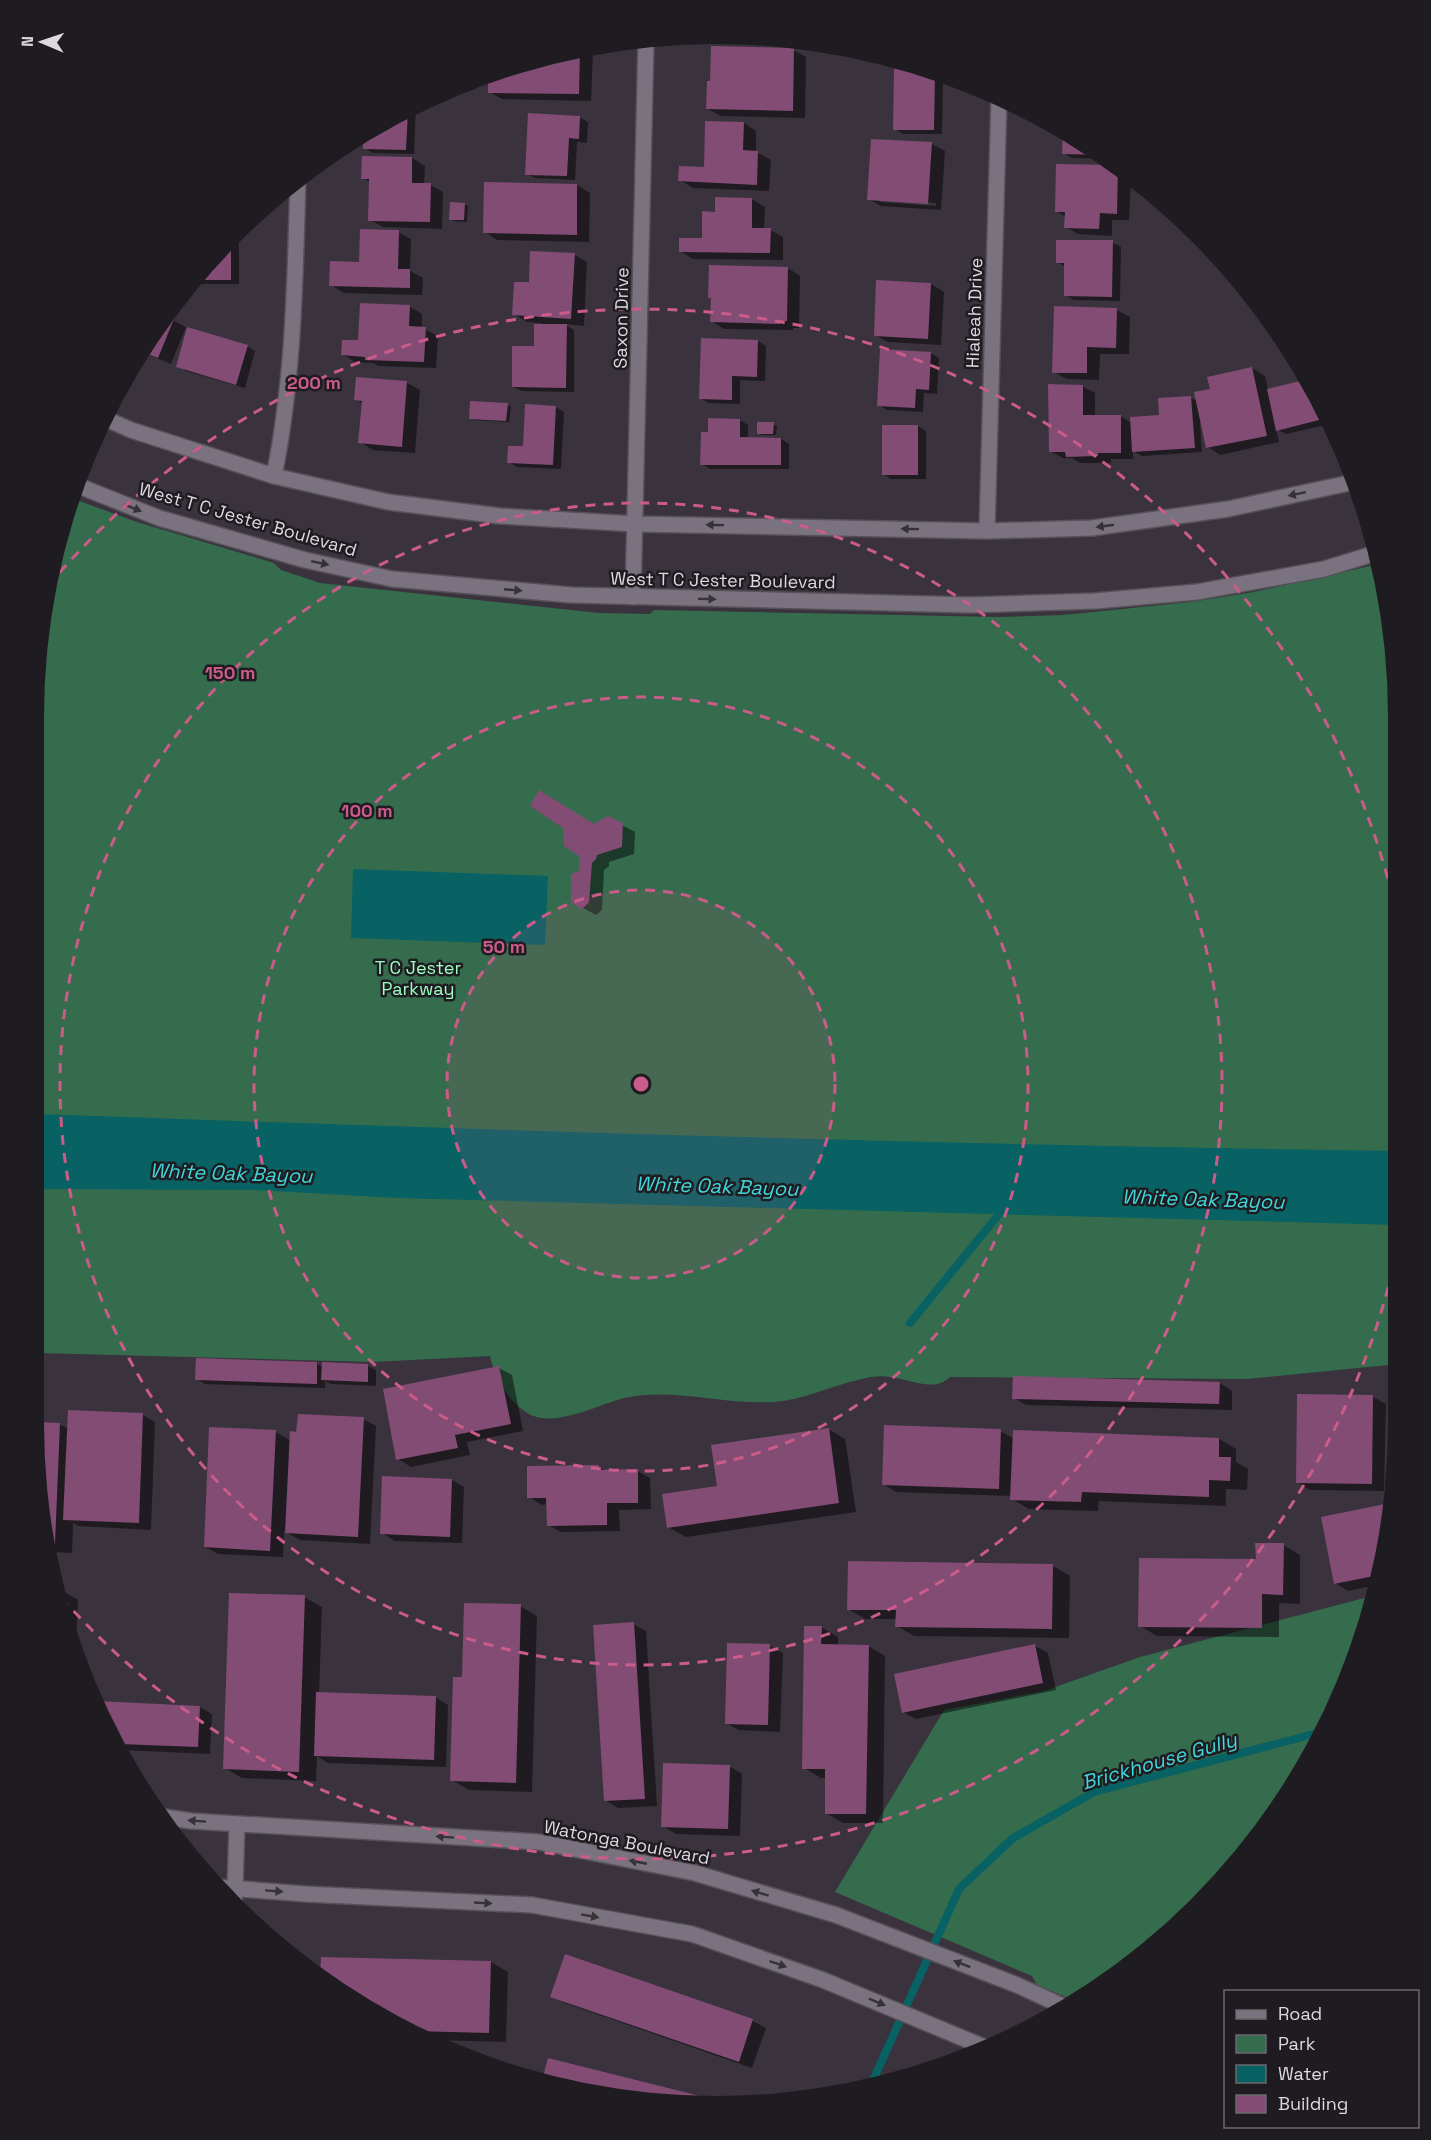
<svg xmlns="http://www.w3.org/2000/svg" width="1431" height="2140" viewBox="0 0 1431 2140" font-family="'Space Grotesk',sans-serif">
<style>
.green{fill:#356c4d}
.water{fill:#086163}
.shadow{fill:#0007;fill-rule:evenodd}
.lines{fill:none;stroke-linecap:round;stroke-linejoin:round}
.stream{stroke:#086163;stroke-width:8}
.building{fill:#824c75}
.service-casing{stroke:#565058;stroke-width:18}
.minor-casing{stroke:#565058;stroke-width:18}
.secondary-casing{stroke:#565058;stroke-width:18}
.service{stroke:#7a727e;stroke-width:15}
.minor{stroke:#7a727e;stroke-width:15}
.secondary{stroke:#7a727e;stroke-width:15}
.oneway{fill:#363238}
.ring{fill:none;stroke:#cb5c89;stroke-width:3;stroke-dasharray:10 8}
.labels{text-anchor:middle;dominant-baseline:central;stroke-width:5;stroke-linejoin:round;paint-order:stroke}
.street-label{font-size:18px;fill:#ddd9df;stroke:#1f1c21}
.park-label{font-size:18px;fill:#9bfdc3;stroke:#1f1c21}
.water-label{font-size:20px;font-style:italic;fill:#40d7db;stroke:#1f1c21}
.centre{fill:#cb5c89;stroke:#1f1c21;stroke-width:3}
.ring-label{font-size:18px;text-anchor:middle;font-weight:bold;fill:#cb5c89;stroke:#1f1c21;stroke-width:5;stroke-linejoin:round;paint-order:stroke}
</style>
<rect width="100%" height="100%" fill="#3a333d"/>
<g class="green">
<path d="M74 499 137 522 274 563 281 570 320 583 599 613 650 614 654 610 999 617 1063 615 1191 602 1254 592 1379 564 1385 582 1398 716V1364L1246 1379 950 1377C934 1393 910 1379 890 1377 879 1375 869 1377 858 1380 830 1386 804 1400 774 1402 724 1405 673 1387 624 1398 597 1405 557 1427 531 1415 510 1405 495 1378 490 1356L372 1362 38 1353 33 716 46 583Z"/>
<path d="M1372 1596 1327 1727 1283 1804 1198 1907 1076 2001 1037 1985 1032 1976 835 1892 944 1710 1044 1691 1140 1657Z"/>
</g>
<g class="water">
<path d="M353 869 548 876 545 945 351 938Z"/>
<path d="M36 1114C490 1130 944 1145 1398 1151V1225L397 1198 253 1190 36 1189Z"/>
</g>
<g class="shadow">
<path d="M722 34 765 38V39L729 38Z"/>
<path d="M583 46 593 52 591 101 502 99 489 92 490 74Z"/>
<path d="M793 50 806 57 805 118 721 116 708 109Z"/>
<path d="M930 71 943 76 942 134H903L895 129Z"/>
<path d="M416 106 414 154 373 153 364 148 365 133Z"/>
<path d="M579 117 588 122 587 143 577 142 575 180 535 178 527 174Z"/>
<path d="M744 123 756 131V152L771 160 769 191 693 188 680 180 705 168Z"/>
<path d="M1064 132 1094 148 1108 159 1072 158 1064 153Z"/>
<path d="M932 144 945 151 941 210 881 206 868 199ZM880 199 936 203V206L880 202Z"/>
<path d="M412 158 425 166 424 184 430 185 443 192 442 229 383 227 370 220 371 183 363 178Z"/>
<path d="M1118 167 1131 178 1129 220H1112V236L1078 234 1066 227V217L1056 211Z"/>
<path d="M485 184 577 185 590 193 589 242 497 240 485 232Z"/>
<path d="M752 199 765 207 764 230H770L783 237V260L693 259 680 251 703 240 717 213Z"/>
<path d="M464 204 468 206 467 222 454 221 451 219Z"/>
<path d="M239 228V284H198L191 280Z"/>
<path d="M398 232 411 239 410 271 423 278 422 295 344 293 331 285 360 264Z"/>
<path d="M1112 242 1121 247 1120 301 1074 300 1065 295 1066 267 1057 262Z"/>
<path d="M575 255 587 262 584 326 564 324 574 330V392L522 391 513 387 536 347 542 323 527 322 514 314 530 284Z"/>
<path d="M788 268 800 276 799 328H793V330L724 329 712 321Z"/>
<path d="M931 284 944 292 941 345 888 342 875 335Z"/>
<path d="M410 307 422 314V328L438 336 436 368 379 366 373 363 355 362 342 354Z"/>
<path d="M1117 310 1130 317 1129 354H1100L1099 380 1067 379 1054 372Z"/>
<path d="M164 316 186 327 171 364 142 352Z"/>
<path d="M758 341 766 346 765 381 740 380V404L709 403 700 398Z"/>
<path d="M247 346 255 351 245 388 186 371 178 366Z"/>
<path d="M931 353 939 358 937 394 924 393 923 412 887 410 879 405Z"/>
<path d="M1252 368 1265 376 1268 390 1302 382V372L1330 424 1286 434 1276 429 1279 442 1220 455 1208 447 1202 422 1200 423 1202 452 1142 456 1133 451V459H1111V463H1080L1072 458H1063L1050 451 1082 386 1095 393V416H1120L1132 423 1161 416 1191 398 1198 402 1211 390Z"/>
<path d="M357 379 407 383 420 390 415 453 373 450 360 442 363 404 356 399Z"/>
<path d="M507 405 511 407 509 422 474 420 470 418Z"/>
<path d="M556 407 564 412 561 469 517 467 509 462 524 448Z"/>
<path d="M740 420 748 425V439H781L789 444V469H710L702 464 709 433Z"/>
<path d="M773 424 777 426 776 435H762L758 433Z"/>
<path d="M918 426 926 431V479H891L883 474Z"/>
<path d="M622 825 635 832 634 854 609 862V866L604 870 602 910 596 915 583 908 581 872Z"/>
<path d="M317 1364 323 1367 368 1366 376 1370V1386L331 1384 325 1381V1388L205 1384 197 1379Z"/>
<path d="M499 1368 512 1375 523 1431 467 1442 470 1455 411 1467 398 1459Z"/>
<path d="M1220 1383 1232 1391V1410L1026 1405 1014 1398Z"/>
<path d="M1373 1397 1386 1404 1384 1491 1310 1490 1297 1482Z"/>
<path d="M143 1415 155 1422 151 1530 78 1526 73 1523 72 1553 48 1552 39 1514 38 1423 59 1424 69 1429Z"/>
<path d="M363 1419 376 1426 370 1544 300 1540 284 1531 283 1557 218 1554 205 1547 276 1432 291 1441Z"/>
<path d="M828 1429 845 1439 856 1512 686 1537 668 1527 718 1487Z"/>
<path d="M1000 1431 1014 1439H1219L1236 1449V1462L1248 1469 1247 1490 1226 1489V1506L1099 1501 1098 1511 1029 1509 1012 1499V1496L896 1492 883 1484Z"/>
<path d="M598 1467 606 1471H637L650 1478 651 1509 619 1510 620 1531 561 1532 548 1525V1504L542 1505 529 1497Z"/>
<path d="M452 1480 464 1487 462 1543 395 1541 382 1533Z"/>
<path d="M1390 1505 1385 1557 1376 1585 1348 1591 1335 1583 1322 1518Z"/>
<path d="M1283 1545 1300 1555V1604L1279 1603V1637L1157 1636 1140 1626Z"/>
<path d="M1053 1566 1070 1576 1069 1638 914 1636 897 1626V1619H865L848 1609Z"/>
<path d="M57 1590H61L78 1600 75 1656 69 1644Z"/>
<path d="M304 1597 322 1607 319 1693 435 1697 448 1705 446 1767 328 1763 317 1756 316 1781 242 1778 225 1768Z"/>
<path d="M520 1606 537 1616 532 1792 469 1790 452 1780 464 1678Z"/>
<path d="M633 1624 646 1631 657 1806 618 1808 605 1800Z"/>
<path d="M821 1627 838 1637V1646H868L885 1656 883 1823H843L826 1813 827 1778H821L804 1768Z"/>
<path d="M770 1646 783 1653 780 1732 739 1730 726 1723Z"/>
<path d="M1035 1646 1048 1653 1056 1690 916 1719 903 1712Z"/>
<path d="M98 1702 199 1707 212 1714 210 1754 122 1750Z"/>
<path d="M729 1766 742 1774 740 1836 676 1834 663 1826Z"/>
<path d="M566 1956 753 2021 766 2028 752 2068 565 2003 552 1996Z"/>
<path d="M491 1962 508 1972 506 2042 429 2040 322 1978Z"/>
<path d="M453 2054 460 2055 470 2060 455 2055Z"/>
</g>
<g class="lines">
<g class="stream">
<path d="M910 1323 1004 1208"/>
<path d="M870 2087 959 1889 1013 1838 1094 1792 1325 1731"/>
</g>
</g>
<g class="building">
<path d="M711 46 794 48 793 111 706 109 707 81H710Z"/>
<path d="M580 47 579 94 488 93V75Z"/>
<path d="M894 69H925L935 72 934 130H893Z"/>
<path d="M408 110 406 150 363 149V134Z"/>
<path d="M528 113 580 116 579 139 569 138 567 176 525 175Z"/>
<path d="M705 121 744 122 743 150 758 151 757 185 678 181 679 166 704 167Z"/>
<path d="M1063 131 1094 148 1104 155 1062 154Z"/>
<path d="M871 139 932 142 928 204 867 200Z"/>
<path d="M362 156 412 157V183H431L430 222 368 221 369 179H361Z"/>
<path d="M1056 164 1116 165 1118 167 1117 214 1100 213 1099 229 1064 228 1065 212H1055Z"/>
<path d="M484 182 577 184V235L483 233Z"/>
<path d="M715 197 752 198V228H771L770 253 679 252V238H702V211L715 212Z"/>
<path d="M450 202 465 203 464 220H449Z"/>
<path d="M360 229 399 230 398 269H410V288L329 286 330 261 359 262Z"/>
<path d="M231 235V280H191Z"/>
<path d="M1056 240H1113L1112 297 1064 296V263H1056Z"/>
<path d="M530 251 575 253 571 319 512 315 514 282H529Z"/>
<path d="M709 265 788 267 787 321H780V324L710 322 711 298H708Z"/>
<path d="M876 280 931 283 928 339 874 336Z"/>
<path d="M360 303 410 305 409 326 426 327 424 362 365 360V357L341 355 342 340H358Z"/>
<path d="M1054 306 1117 308 1116 348 1087 347V373H1052Z"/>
<path d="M165 315 174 319 158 358 142 352Z"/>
<path d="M534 324H567L566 388 512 387V346H534Z"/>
<path d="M187 327 248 345 236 385 176 367Z"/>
<path d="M701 338 758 340 757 377 732 376V400L699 399Z"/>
<path d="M880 349 931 352 929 390 916 389 915 408 877 406Z"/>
<path d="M1252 367 1267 436 1206 448 1194 392 1210 389 1207 377Z"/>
<path d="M1302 371 1327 418 1276 431 1267 389 1300 381 1298 372Z"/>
<path d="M356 377 407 381 402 447 358 443 362 401 354 400Z"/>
<path d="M1048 384 1083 385V415H1121V453H1098V456L1066 457 1065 452H1049Z"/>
<path d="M1191 396 1195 448 1132 452 1130 417 1159 415 1158 398Z"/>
<path d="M470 401 508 403 506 421 469 419Z"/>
<path d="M525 404 556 406 553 465 507 463 508 446H523Z"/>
<path d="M708 418 740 419V437L781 438V465H700L701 432H708Z"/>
<path d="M757 422H774L773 434H757Z"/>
<rect x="882" y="425" width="36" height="50"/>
<path d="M539 790 594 824 608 816 623 823 622 847 597 855 596 859 592 863 589 902 582 909 571 902V874L579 871V856L564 846 563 828 530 806Z"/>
<path d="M196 1358 317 1362V1384L195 1380Z"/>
<path d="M322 1362 368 1364V1382L321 1380Z"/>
<path d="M499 1366 511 1424 455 1435 458 1448 396 1460 383 1389Z"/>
<path d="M1013 1376 1220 1382 1219 1404 1012 1399Z"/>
<path d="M1297 1394 1373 1395 1372 1484 1296 1483Z"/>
<path d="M68 1410 143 1413 139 1523 63 1520Z"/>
<path d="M298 1414 364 1417 358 1537 285 1533 290 1431 296 1432Z"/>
<path d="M38 1422 60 1423 55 1544H46L39 1514Z"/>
<path d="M884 1425 1001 1429 999 1489 882 1485Z"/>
<path d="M209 1427 276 1430 270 1551 204 1547Z"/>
<path d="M829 1428 839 1503 667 1528 662 1494 717 1486 711 1445Z"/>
<path d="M1013 1430 1219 1438V1457H1231L1230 1481 1209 1480V1497L1082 1492 1081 1502 1010 1500Z"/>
<path d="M599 1465V1470L638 1469V1503H607V1525L547 1526 546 1498H527V1466Z"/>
<path d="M382 1476 452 1479 450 1537 380 1534Z"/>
<path d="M1390 1503 1385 1557 1379 1575 1334 1584 1321 1517Z"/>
<path d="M1255 1543H1284L1283 1595 1262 1594V1628L1138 1627 1139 1558 1256 1559Z"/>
<path d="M848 1561 1053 1564 1052 1629 895 1627 896 1610H847Z"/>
<path d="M56 1588H61V1604H60Z"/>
<path d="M229 1593 305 1595 299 1772 223 1769Z"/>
<path d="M464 1603 521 1604 516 1783 450 1781 453 1677H462Z"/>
<path d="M634 1622 645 1799 604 1801 593 1625Z"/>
<path d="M804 1626H822L821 1644 869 1645 866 1814H825V1769H802Z"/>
<path d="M727 1643 770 1644 768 1725 725 1724Z"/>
<path d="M1035 1644 1043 1683 902 1713 894 1674Z"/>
<path d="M316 1692 436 1696 434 1760 314 1756Z"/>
<path d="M97 1701 200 1706 198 1747 119 1744Z"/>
<path d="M663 1763 730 1765 728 1829 661 1827Z"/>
<path d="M565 1954 753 2019 739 2062 550 1997Z"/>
<path d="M321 1957 491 1961 489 2033 413 2031 320 1978Z"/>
<path d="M548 2058 708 2098 707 2103 671 2106 541 2084Z"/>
</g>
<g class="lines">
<g class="service-casing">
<path id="service" d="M234 1904 235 1888"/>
</g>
<g class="minor-casing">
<g id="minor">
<path d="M274 476C294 378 295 279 298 180"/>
<path d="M987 531 999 97"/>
<path d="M633 597 646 40"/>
</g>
</g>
<g class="secondary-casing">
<g id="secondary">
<path d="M102 417 131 430 274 476 388 502 500 516 636 524 987 531 1092 528 1228 509 1354 482"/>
<path d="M79 486 159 518 305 560 392 579 571 595 970 605 1095 601 1197 592 1324 569 1376 553"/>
<path d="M158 1816 191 1821 539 1842 695 1873 836 1915 1017 1985 1067 2008"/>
<path d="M216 1887 305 1894 532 1905 692 1934 823 1980 989 2049"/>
<path d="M235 1888 237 1824"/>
</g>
</g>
<use href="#service" class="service"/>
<use href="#minor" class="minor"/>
<use href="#secondary" class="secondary"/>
</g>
<defs><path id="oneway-solid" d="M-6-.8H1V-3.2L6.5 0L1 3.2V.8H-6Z" transform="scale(1.5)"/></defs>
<g class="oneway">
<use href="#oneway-solid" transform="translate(1297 494) rotate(168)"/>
<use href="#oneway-solid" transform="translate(133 508) rotate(22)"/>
<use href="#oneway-solid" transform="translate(715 525) rotate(-179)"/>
<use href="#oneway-solid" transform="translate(1105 526) rotate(172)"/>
<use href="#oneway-solid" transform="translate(910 529) rotate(-179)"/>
<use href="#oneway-solid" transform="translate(320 563) rotate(12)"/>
<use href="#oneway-solid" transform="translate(513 590) rotate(5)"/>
<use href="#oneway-solid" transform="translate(707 599) rotate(1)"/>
<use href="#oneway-solid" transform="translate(197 1821) rotate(-176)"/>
<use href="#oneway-solid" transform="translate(445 1837) rotate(-176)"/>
<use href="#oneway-solid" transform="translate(638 1862) rotate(-169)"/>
<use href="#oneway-solid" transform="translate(274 1891) rotate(4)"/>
<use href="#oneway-solid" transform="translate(760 1893) rotate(-163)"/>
<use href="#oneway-solid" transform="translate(483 1903) rotate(3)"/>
<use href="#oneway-solid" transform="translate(590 1916) rotate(10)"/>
<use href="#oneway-solid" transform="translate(778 1964) rotate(19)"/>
<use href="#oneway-solid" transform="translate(962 1964) rotate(-159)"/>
<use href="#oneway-solid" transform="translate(877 2002) rotate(23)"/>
</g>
<circle cx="641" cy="1084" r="194" fill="#cb5c89" fill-opacity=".12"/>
<g class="ring">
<circle cx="641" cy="1084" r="194"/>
<circle cx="641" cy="1084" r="387"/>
<circle cx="641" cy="1084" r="581"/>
<path d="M1397 1252A774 774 0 0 1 61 1597M48 586A774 774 0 0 1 1397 916"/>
</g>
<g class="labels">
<g class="street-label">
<text transform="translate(974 313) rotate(-88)">Hialeah Drive</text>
<text transform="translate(621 318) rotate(-89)">Saxon Drive</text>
<text transform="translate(248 519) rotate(16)">West T C Jester Boulevard</text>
<text transform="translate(723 580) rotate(1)">West T C Jester Boulevard</text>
<text transform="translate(627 1842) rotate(11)">Watonga Boulevard</text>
</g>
<g class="park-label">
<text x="418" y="967">T C Jester<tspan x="418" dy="21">Parkway</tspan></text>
</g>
<g class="water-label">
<text transform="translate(231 1173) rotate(2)">White Oak Bayou</text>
<text transform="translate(717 1186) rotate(2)">White Oak Bayou</text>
<text transform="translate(1203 1199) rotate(2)">White Oak Bayou</text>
<text transform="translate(1159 1761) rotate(-16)">Brickhouse Gully</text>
</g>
</g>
<path d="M0 0H1431V2140H0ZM716 44H716A672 672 0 0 1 1388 716V1424A672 672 0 0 1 716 2096H716A672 672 0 0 1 44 1424V716A672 672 0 0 1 716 44Z" fill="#1f1c21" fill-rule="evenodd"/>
<circle cx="641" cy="1084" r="9" class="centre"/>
<g class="ring-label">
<text x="314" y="389">200 m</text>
<text x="230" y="679">150 m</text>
<text x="367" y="817">100 m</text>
<text x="504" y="953">50 m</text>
</g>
<rect x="1224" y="1990" width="195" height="138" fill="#1f1c21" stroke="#6b686d" stroke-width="1.5"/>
<rect x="1236" y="2010" width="30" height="9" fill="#7a727e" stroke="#6b686d" stroke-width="1.5"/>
<text x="1278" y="2020" font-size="18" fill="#ddd9df">Road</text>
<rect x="1236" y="2035" width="30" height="18" fill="#356c4d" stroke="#6b686d" stroke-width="1.5"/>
<text x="1278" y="2050" font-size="18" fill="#ddd9df">Park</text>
<rect x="1236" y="2065" width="30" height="18" fill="#086163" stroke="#6b686d" stroke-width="1.5"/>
<text x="1278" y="2080" font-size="18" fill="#ddd9df">Water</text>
<rect x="1236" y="2095" width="30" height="18" fill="#824c75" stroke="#6b686d" stroke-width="1.5"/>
<text x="1278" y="2110" font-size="18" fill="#ddd9df">Building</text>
<g transform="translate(42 42) rotate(272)" stroke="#1f1c21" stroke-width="4.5" paint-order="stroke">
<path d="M0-4.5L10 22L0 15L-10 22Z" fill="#ddd9df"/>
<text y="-9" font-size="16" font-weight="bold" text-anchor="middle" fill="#ddd9df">N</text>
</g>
</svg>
